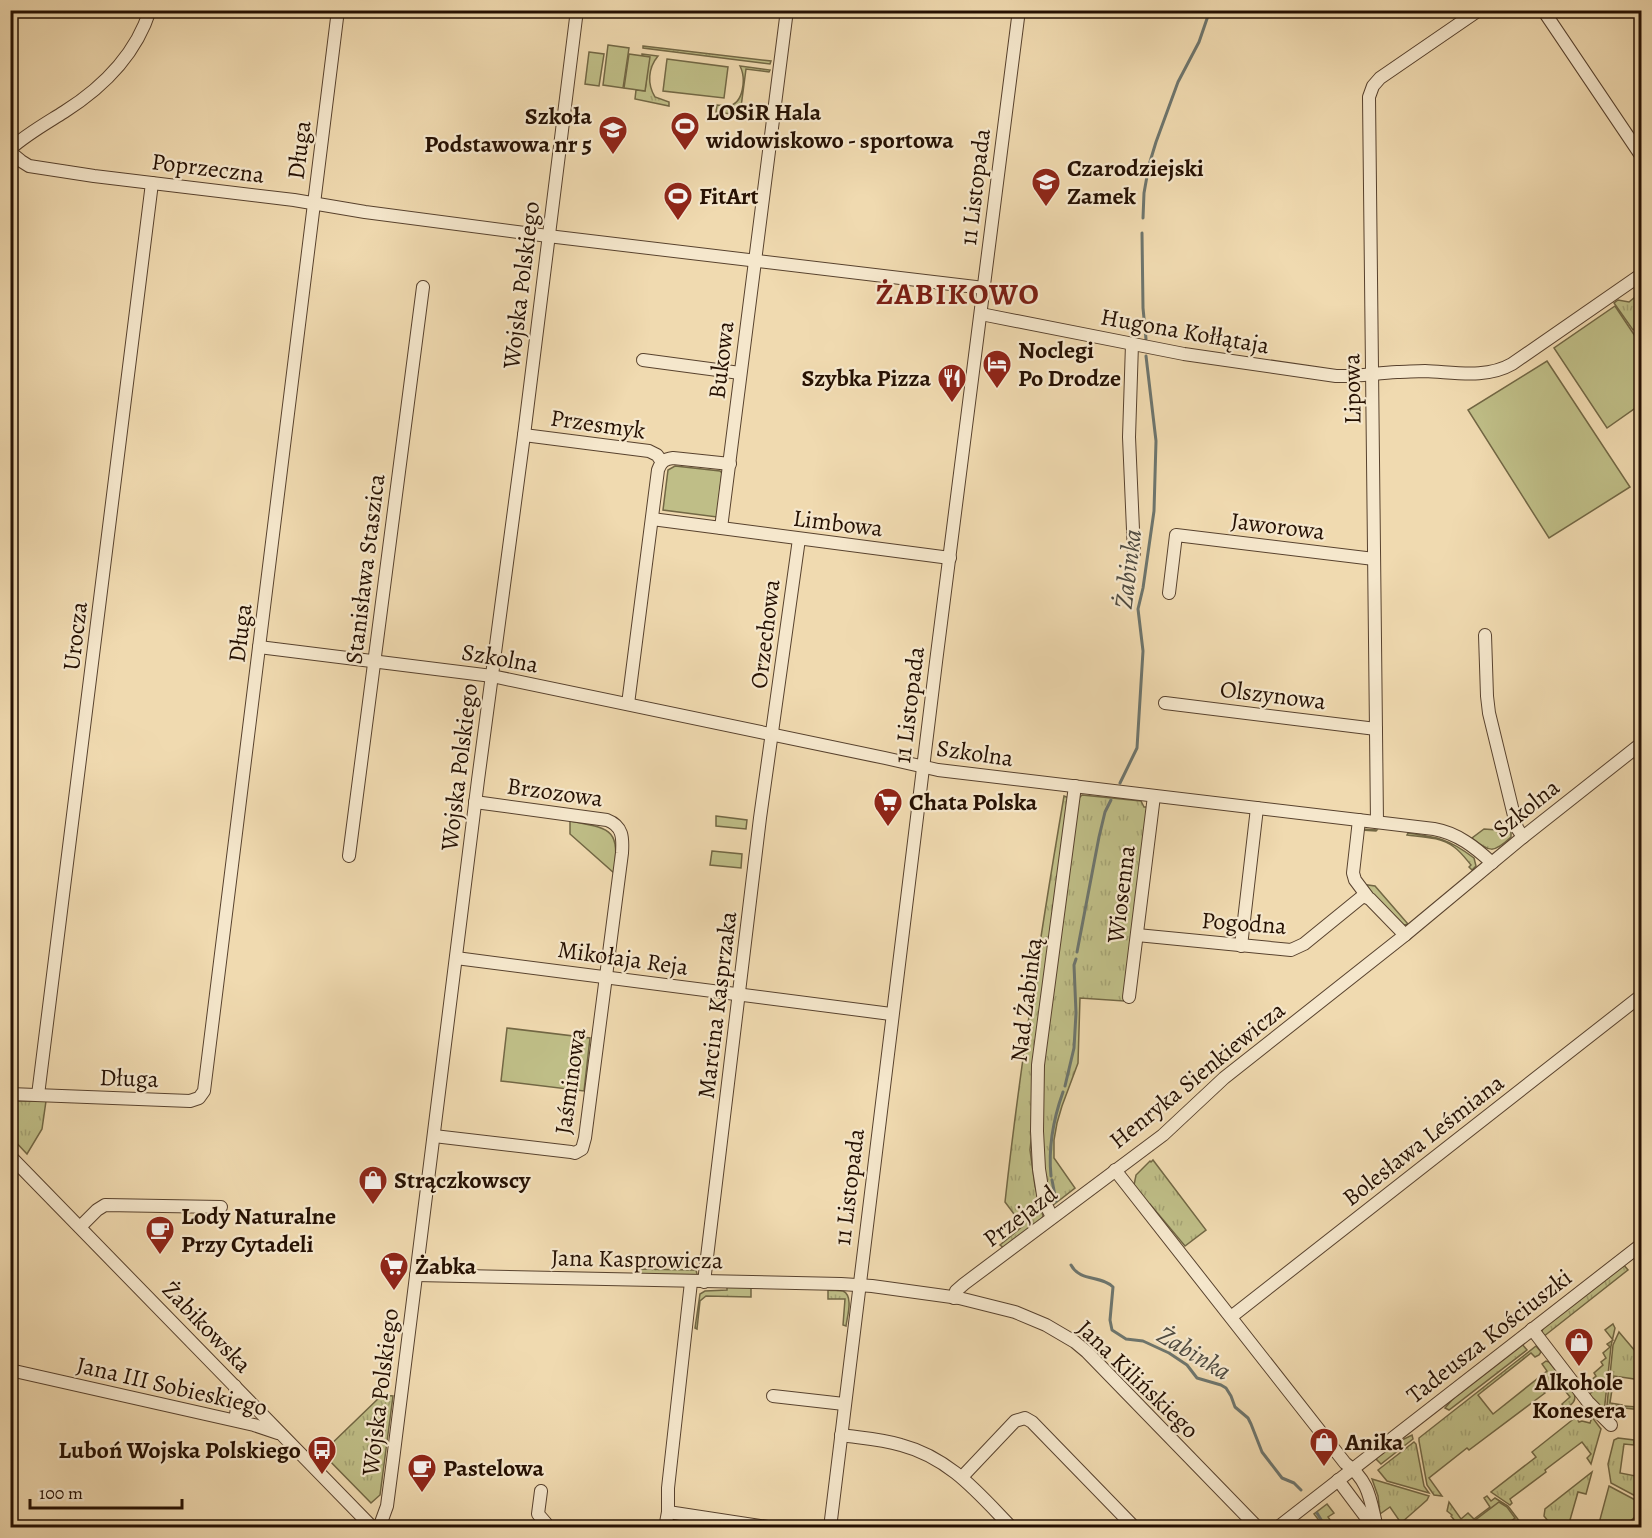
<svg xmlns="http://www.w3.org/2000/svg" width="1652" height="1538" viewBox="0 0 1652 1538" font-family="Alegreya,serif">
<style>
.grass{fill:url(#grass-tufts);stroke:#726744;stroke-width:1.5}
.park{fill:#bfbe87;stroke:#726744;stroke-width:1.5}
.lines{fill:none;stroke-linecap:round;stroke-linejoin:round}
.stream{stroke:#6d756d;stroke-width:3}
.minor-casing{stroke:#58422e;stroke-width:14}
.minor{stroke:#f5e7cc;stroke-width:12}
.labels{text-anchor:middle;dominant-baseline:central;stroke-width:4.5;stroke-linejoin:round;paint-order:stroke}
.poi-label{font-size:24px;font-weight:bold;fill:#251002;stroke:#f5e7cc;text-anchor:start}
.street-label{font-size:24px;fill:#251002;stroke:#f5e7cc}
.water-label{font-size:26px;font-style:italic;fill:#4f4b41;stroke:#f5e7cc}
.district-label{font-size:30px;font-weight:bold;letter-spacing:1.5px;fill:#7a1f14;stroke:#f5e7cc}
</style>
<defs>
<pattern id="grass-tufts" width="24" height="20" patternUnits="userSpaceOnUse" patternTransform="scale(1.5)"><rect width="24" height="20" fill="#bfbe87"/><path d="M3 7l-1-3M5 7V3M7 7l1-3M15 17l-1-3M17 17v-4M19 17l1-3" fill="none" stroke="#a4a273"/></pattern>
</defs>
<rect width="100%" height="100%" fill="#f0dab0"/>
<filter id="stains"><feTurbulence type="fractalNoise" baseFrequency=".00333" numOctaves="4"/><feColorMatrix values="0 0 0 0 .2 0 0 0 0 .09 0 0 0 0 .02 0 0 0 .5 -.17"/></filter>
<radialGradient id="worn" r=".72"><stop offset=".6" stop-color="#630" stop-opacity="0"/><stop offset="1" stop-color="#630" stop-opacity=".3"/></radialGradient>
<g class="grass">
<path d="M643 46 771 61 770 64 643 48Z"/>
<path d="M642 54 658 56C648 68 647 84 655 97L669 102V106L635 99 636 90 645 91 649 58 642 56Z"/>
<path d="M740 66 770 70 769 72 746 69 740 115 716 112 717 105C719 105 726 106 728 106 744 104 746 78 740 66Z"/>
<path d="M1641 292V324L1633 330 1614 303 1618 300 1629 302Z"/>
<path d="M1082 795 1141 801 1144 807H1148L1124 1001 1080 998 1078 1063 1062 1106 1057 1123 1054 1140V1158L1075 1188 1052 1206 1049 1202 1044 1174 1041 1072 1078 799Z"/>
<path d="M1064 796 1069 798 1030 1150 1035 1186 1043 1216 1041 1220 1004 1248 1000 1245 1023 1226 1005 1202C1020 1066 1041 931 1064 796Z"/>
<path d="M1361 829 1377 830 1376 831 1361 830 1356 871 1361 884 1375 886 1408 924C1404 925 1403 926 1399 923 1392 919 1357 882 1356 875 1354 865 1358 839 1361 829Z"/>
<path d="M1484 829 1511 831V837C1493 854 1490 852 1472 838Z"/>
<path d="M1408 833C1438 837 1449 839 1474 858L1476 866 1472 870 1469 867 1471 865C1466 859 1461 852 1454 847 1441 837 1423 837 1407 835Z"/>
<path d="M10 1101H46L42 1129 27 1154 11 1137Z"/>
<path d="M1153 1160 1206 1230 1185 1246 1150 1204 1147 1205 1134 1185 1136 1175 1150 1161 1151 1162Z"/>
<path d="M1623 1264 1628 1270 1543 1337 1542 1331 1544 1327Z"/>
<path d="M635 1269 696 1270 697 1274 694 1277 635 1274Z"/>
<path d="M727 1287H751V1297L706 1296 700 1301 697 1329 695 1328 700 1294 705 1291 727 1290Z"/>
<path d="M828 1290C832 1291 839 1290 843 1291 854 1296 847 1317 846 1326L843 1325 845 1299H828Z"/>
<path d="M1613 1324 1615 1328 1611 1346 1604 1413 1588 1395 1592 1392 1590 1388 1587 1389 1584 1386 1596 1376 1594 1373 1603 1365 1601 1362 1606 1358 1603 1353 1610 1347 1607 1344 1613 1340 1605 1330Z"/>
<path d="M1619 1332 1641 1358V1410L1625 1408V1406L1637 1407 1641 1380 1614 1376 1610 1403 1622 1405V1407L1607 1405 1613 1345Z"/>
<path d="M1522 1344 1527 1350 1449 1410 1445 1408 1457 1394Z"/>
<path d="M1536 1346 1541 1352 1539 1355 1535 1357 1531 1353 1478 1395 1493 1414 1547 1371 1542 1364 1546 1361 1549 1362 1574 1393C1577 1401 1572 1404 1566 1409L1562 1404 1570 1397 1558 1382 1544 1392 1545 1393 1469 1450 1467 1448 1429 1478 1442 1496 1434 1495 1427 1485 1419 1441V1438Z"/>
<path d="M382 1395 393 1396 380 1495 371 1503 322 1453Z"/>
<path d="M1576 1417 1579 1422 1582 1421 1590 1423 1592 1417 1601 1429 1591 1464 1587 1458 1591 1454 1582 1442 1545 1470 1546 1472 1510 1499 1512 1503 1510 1505 1491 1492 1536 1457 1532 1452Z"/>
<path d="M1412 1435 1413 1439 1381 1464 1375 1458 1394 1444Z"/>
<path d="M1618 1438 1634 1440V1445L1624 1444 1620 1473 1641 1477V1499L1611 1483 1608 1464 1614 1440Z"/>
<path d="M1414 1442 1416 1444 1424 1486 1429 1493 1387 1481 1378 1470Z"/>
<path d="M1592 1472 1586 1494 1578 1492 1568 1527H1553L1544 1516 1545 1509Z"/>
<path d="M1372 1479 1429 1496 1427 1500 1401 1523 1390 1507 1380 1514 1378 1496Z"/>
<path d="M1487 1496 1491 1501 1495 1498 1508 1506 1520 1522 1514 1527H1503L1515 1518 1470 1525 1472 1527H1460L1451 1516 1452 1515 1447 1511 1449 1502 1461 1519 1468 1513 1474 1519 1490 1507 1484 1498Z"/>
<path d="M1327 1504 1334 1513 1328 1517 1335 1527H1324L1314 1514Z"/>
</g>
<g class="park">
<path d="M608 45 629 48 623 88 603 85Z"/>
<path d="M589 52 604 54 599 86 585 84Z"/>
<path d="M629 54 650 57 645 91 624 88Z"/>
<path d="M667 59 728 67 724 98 663 91Z"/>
<path d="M1615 306 1641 345V404L1607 428 1554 348Z"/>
<path d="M1547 361 1630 487 1549 538 1468 410Z"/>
<path d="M675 466 720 471 722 473 717 517 663 510 668 470Z"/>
<path d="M716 816 747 820 746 829 716 826Z"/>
<path d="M570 821C611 829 620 828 614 873L570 834Z"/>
<path d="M712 851 742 854 741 868 710 865Z"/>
<path d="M507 1028 590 1038 584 1091 501 1081Z"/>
<path d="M1609 1486 1641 1503V1512L1623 1527H1598Z"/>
<path d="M1499 1502 1507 1507 1515 1518 1503 1527H1472L1470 1524Z"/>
</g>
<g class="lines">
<g class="stream">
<path d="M1143 218 1144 193 1149 165 1156 142 1178 82 1199 42 1210 10"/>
<path d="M1142 233 1143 308 1146 339"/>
<path d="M1120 783 1137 748 1143 651 1138 609 1143 588 1154 511 1156 441 1146 356"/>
<path d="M1077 952 1099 837 1105 812 1111 800"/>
<path d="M1065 1086 1074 1048 1076 1013 1074 965 1076 959"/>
<path d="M1051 1176C1048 1146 1053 1120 1063 1092"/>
<path d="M1052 1180 1056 1201"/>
<path d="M1071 1265C1080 1282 1101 1275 1113 1287L1110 1320 1112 1330 1126 1339 1143 1341 1169 1353 1187 1365 1197 1378 1221 1385 1226 1388 1231 1396 1235 1407 1248 1418 1251 1424 1262 1452 1282 1478 1294 1483 1301 1490"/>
<path d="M1317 1513 1326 1528"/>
</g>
<g class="minor-casing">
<g id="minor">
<path d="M1543 10 1642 157"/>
<path d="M10 149C27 134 45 124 64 112 102 88 136 54 150 10"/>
<path d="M10 152 21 161 29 166 94 176 294 200 365 212 548 236 984 288"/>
<path d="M981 314 1184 354 1336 376C1356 377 1376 373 1397 372 1406 372 1415 371 1425 371 1454 372 1486 379 1512 364L1642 274"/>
<path d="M1132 344 1129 437 1134 553"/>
<path d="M643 360 740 373"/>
<path d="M524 435 649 451 657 455 662 462"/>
<path d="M652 519 721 528 787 10"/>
<path d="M721 528 950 558"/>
<path d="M1169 593 1176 535 1374 559"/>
<path d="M1485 635 1487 696 1489 713 1517 828 1523 837"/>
<path d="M259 647 492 676 885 758 938 770 1434 829C1457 833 1475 847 1492 863"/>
<path d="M1165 703 1376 729"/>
<path d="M628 704 658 470C661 462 664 459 673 458L730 464"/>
<path d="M1359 820 1353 873 1355 880 1367 896"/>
<path d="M1377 822 1369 97 1373 86 1380 78 1479 10"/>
<path d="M349 856 423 287"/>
<path d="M1137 935 1291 950 1304 944 1363 896 1370 899 1405 935"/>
<path d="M1241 946 1257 808"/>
<path d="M456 958 891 1014"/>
<path d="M1129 997 1154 796"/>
<path d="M10 1094 190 1101 199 1098 204 1091 338 10"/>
<path d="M38 1095 152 183"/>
<path d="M434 1136 571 1152 575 1153 582 1149 585 1138 622 853C623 838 623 826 607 820L475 802"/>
<path d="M10 1156 373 1528"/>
<path d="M1115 1170 1345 1463C1370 1481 1370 1500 1377 1528"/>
<path d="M1052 1217 1044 1201 1039 1169 1037 1131 1038 1065 1075 786"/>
<path d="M80 1227 97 1210 105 1205 221 1207"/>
<path d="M416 1275 841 1284 872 1286 959 1298 1015 1312 1046 1325 1075 1342 1087 1352 1258 1528"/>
<path d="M704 1282 760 818 799 539"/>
<path d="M954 1298 956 1291 964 1284 1163 1135 1224 1078 1405 935 1523 837 1642 743"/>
<path d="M1231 1317 1642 995"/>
<path d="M1532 1329 1588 1402 1611 1425"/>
<path d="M10 1370 254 1425 278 1433"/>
<path d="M773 1396 844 1404"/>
<path d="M235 1420 238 1403 235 1386"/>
<path d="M841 1435C861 1438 881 1439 901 1445 950 1458 978 1493 1012 1528"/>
<path d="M962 1477 1015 1421 1025 1418 1032 1422 1135 1528"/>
<path d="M1338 1480 1374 1528"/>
<path d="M541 1491 538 1514 550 1528"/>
<path d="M668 1512 774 1528"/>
<path d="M379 1528 387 1506 393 1460 478 780 524 435 577 10"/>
<path d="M665 1528 668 1512V1488L691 1282"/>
<path d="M830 1528C890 1021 954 516 1019 10"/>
<path d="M1277 1528 1642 1244"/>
</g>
</g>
<use href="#minor" class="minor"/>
</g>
<defs>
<g id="stadium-pin" transform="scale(1.5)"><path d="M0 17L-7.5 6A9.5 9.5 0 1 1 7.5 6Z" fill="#8f2418" stroke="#f5e7cc"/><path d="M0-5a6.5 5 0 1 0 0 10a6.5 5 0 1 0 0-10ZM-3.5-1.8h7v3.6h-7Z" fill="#fff"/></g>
<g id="school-pin" transform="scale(1.5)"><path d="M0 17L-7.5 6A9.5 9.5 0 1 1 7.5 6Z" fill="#8f2418" stroke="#f5e7cc"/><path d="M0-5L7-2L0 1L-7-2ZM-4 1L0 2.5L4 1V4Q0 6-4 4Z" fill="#fff"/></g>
<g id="hotel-pin" transform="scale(1.5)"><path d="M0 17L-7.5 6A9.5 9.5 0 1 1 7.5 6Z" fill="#8f2418" stroke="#f5e7cc"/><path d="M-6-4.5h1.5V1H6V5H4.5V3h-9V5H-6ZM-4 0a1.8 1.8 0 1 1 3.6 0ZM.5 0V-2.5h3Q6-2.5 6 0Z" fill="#fff"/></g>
<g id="restaurant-pin" transform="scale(1.5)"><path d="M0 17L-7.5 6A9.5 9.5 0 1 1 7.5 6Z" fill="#8f2418" stroke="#f5e7cc"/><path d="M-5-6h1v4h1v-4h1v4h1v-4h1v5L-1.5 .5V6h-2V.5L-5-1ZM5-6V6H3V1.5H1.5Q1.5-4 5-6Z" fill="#fff"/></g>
<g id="supermarket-pin" transform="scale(1.5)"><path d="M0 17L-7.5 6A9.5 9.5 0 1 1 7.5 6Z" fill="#8f2418" stroke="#f5e7cc"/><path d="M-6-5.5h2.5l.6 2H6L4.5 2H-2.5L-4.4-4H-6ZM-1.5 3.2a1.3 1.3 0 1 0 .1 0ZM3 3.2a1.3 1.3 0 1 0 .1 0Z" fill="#fff"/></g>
<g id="shop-pin" transform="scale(1.5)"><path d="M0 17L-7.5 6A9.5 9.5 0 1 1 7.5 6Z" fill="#8f2418" stroke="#f5e7cc"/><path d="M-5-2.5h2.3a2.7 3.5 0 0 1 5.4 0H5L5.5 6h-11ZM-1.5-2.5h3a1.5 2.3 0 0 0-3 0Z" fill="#fff"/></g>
<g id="cafe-pin" transform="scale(1.5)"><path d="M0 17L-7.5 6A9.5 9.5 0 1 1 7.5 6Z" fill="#8f2418" stroke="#f5e7cc"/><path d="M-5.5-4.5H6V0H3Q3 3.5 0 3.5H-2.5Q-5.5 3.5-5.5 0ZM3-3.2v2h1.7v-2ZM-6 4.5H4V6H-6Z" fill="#fff"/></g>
<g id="bus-pin" transform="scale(1.5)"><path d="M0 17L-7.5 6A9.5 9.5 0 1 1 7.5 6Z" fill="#8f2418" stroke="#f5e7cc"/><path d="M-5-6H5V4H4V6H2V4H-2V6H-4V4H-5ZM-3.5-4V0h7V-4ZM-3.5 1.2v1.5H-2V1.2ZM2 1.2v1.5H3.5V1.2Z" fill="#fff"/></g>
</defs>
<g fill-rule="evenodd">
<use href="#stadium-pin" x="685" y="126"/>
<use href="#school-pin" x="613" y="130"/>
<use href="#school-pin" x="1046" y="182"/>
<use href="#stadium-pin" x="678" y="196"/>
<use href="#hotel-pin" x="997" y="364"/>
<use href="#restaurant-pin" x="952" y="378"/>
<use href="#supermarket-pin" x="888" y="802"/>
<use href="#shop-pin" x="373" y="1180"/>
<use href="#cafe-pin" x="160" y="1230"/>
<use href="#supermarket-pin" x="394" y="1266"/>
<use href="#shop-pin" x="1579" y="1342"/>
<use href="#shop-pin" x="1324" y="1442"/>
<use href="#bus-pin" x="322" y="1450"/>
<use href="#cafe-pin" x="422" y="1468"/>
</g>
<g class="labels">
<g class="poi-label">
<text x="706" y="112">LOSiR Hala<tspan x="706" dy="28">widowiskowo - sportowa</tspan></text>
<text x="592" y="116" text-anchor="end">Szkoła<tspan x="592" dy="28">Podstawowa nr 5</tspan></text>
<text x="1067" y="168">Czarodziejski<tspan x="1067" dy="28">Zamek</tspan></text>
<text x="699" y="196">FitArt</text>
<text x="1018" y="350">Noclegi<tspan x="1018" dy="28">Po Drodze</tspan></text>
<text x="931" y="378" text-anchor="end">Szybka Pizza</text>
<text x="909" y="802">Chata Polska</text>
<text x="394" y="1180">Strączkowscy</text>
<text x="181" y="1216">Lody Naturalne<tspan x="181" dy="28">Przy Cytadeli</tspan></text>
<text x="415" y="1266">Żabka</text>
<text x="1579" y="1382" text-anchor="middle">Alkohole<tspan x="1579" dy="28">Konesera</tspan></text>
<text x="1345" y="1442">Anika</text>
<text x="301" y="1450" text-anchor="end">Luboń Wojska Polskiego</text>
<text x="443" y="1468">Pastelowa</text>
</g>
<g class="street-label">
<text transform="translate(299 150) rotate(-83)">Długa</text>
<text transform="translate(208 168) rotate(7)">Poprzeczna</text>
<text transform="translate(975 187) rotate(-83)">11 Listopada</text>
<text transform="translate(521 285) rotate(-83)">Wojska Polskiego</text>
<text transform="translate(1185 331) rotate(10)">Hugona Kołłątaja</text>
<text transform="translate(721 360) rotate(-83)">Bukowa</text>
<text transform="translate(1352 389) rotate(-91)">Lipowa</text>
<text transform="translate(598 424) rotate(8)">Przesmyk</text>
<text transform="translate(838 523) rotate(7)">Limbowa</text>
<text transform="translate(1278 526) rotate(7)">Jaworowa</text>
<text transform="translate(365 569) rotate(-83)">Stanisława Staszica</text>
<text transform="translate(240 633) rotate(-83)">Długa</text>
<text transform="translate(765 634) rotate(-83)">Orzechowa</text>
<text transform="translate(75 636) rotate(-83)">Urocza</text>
<text transform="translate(500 658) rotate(10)">Szkolna</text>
<text transform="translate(1273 695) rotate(7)">Olszynowa</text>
<text transform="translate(909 705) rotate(-83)">11 Listopada</text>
<text transform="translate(975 753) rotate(8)">Szkolna</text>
<text transform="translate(459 767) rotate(-83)">Wojska Polskiego</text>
<text transform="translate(555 792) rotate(8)">Brzozowa</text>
<text transform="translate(1526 808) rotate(-39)">Szkolna</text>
<text transform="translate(1121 894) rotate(-83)">Wiosenna</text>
<text transform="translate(1244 923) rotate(4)">Pogodna</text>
<text transform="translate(623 958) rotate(8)">Mikołaja Reja</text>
<text transform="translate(1026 1000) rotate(-83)">Nad Żabinką</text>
<text transform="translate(717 1005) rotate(-83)">Marcina Kasprzaka</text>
<text transform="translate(1197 1075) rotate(-39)">Henryka Sienkiewicza</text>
<text transform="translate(129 1078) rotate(2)">Długa</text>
<text transform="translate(570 1081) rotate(-82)">Jaśminowa</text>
<text transform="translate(1423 1140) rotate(-38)">Bolesława Leśmiana</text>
<text transform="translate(849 1187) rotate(-83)">11 Listopada</text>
<text transform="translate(1020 1216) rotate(-37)">Przejazd</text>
<text transform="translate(637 1259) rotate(1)">Jana Kasprowicza</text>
<text transform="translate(207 1327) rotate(46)">Żabikowska</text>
<text transform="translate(1489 1336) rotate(-38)">Tadeusza Kościuszki</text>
<text transform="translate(1138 1379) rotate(44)">Jana Kilińskiego</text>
<text transform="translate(172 1386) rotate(13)">Jana III Sobieskiego</text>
<text transform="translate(380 1392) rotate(-83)">Wojska Polskiego</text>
</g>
<g class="water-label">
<text transform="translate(1128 569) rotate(-83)">Żabinka</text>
<text transform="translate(1194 1353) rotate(31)">Żabinka</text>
</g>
<g class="district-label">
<text x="958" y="294">ŻABIKOWO</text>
</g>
</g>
<rect width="1652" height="1538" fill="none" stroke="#f0dab0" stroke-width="36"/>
<rect x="12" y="12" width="1628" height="1514" fill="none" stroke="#251002" stroke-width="3"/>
<rect x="18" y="18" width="1616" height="1502" fill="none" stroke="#251002" stroke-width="1.5"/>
<path d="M30 1499v9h152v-9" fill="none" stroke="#251002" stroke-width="3"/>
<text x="39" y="1499" font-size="18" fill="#251002" stroke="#f5e7cc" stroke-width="4.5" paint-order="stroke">100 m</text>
<rect width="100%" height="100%" filter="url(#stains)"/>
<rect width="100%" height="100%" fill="url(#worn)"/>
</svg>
